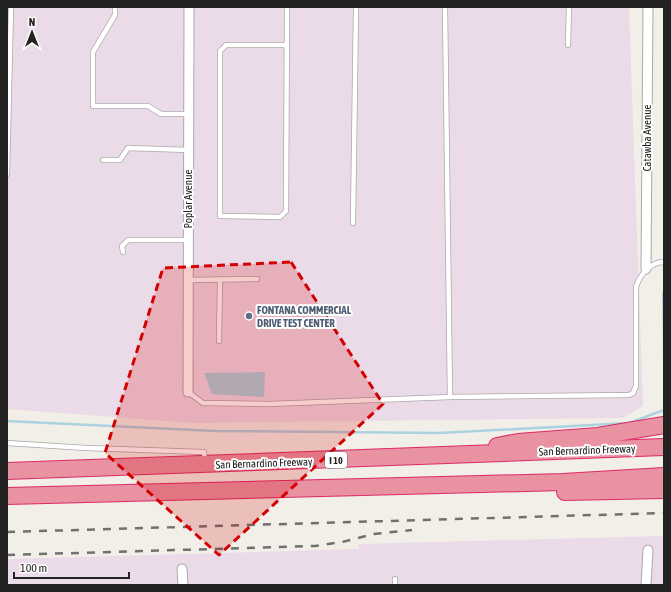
<svg xmlns="http://www.w3.org/2000/svg" width="671" height="592" viewBox="0 0 671 592" font-family="'Asap Condensed',sans-serif">
<style>
.industrial{fill:#ebdbe8}
.water{fill:#aad3df}
.lines{fill:none;stroke-linecap:round;stroke-linejoin:round}
.stream{stroke:#aad3df;stroke-width:2.5}
.service-casing{stroke:#a9a9a9;stroke-width:6}
.minor-casing{stroke:#a9a9a9;stroke-width:11}
.motorway-casing{stroke:#dc2a67;stroke-width:18}
.service{stroke:#fff;stroke-width:4.5}
.minor{stroke:#fff;stroke-width:9}
.motorway{stroke:#e892a2;stroke-width:16}
.rail{stroke:#707070;stroke-width:2.5;stroke-dasharray:8 8;stroke-linecap:butt}
.marked{fill:#d40000;fill-opacity:0.2;stroke:#d40000;stroke-width:3;stroke-dasharray:8 5;stroke-linejoin:round}
.service-dot{fill:#5c6f8a;stroke:#fff;stroke-width:1.5}
.labels{text-anchor:middle;dominant-baseline:central;stroke-width:4;stroke-linejoin:round;paint-order:stroke}
.shield{fill:#fff;stroke:#646464;stroke-width:1}
.shield-label{font-size:10px;font-weight:bold;fill:#222}
.street-label{font-size:11px;fill:#222;stroke:#fff}
.service-label{font-size:11px;font-weight:bold;fill:#4e5e75;stroke:#fff;text-anchor:start}
</style>
<rect width="100%" height="100%" fill="#f2efe9"/>
<g class="industrial">
<path d="M7 7H629L643 406 623 418 192 423 7 409Z"/>
<path d="M664 536V585H7V559L359 549V544Z"/>
</g>
<g class="water">
<path d="M662 292H664L663 363Z"/>
<path d="M265 372 264 397 212 394 204 373Z"/>
</g>
<g class="lines">
<path class="stream" d="M7 421 215 431 440 433 629 423 664 410"/>
<g class="service-casing">
<g id="service">
<path d="M115 7V15L93 52V106H148L161 114H189"/>
<path d="M445 7 450 397"/>
<path d="M287 45H226L220 51V216L280 217 286 211 287 7"/>
<path d="M568 45 569 7"/>
<path d="M103 160H120L128 148 189 150"/>
<path d="M7 174 11 7"/>
<path d="M353 223 356 7"/>
<path d="M123 252 122 246 128 240H188"/>
<path d="M188 280 257 279"/>
<path d="M219 341 220 279"/>
<path d="M188 392 203 403 270 404 450 397 629 395 633 393 636 386V287C640 275 650 262 664 262"/>
<path d="M7 443 86 448 204 452 205 461"/>
<path d="M395 585V579"/>
</g>
</g>
<g class="minor-casing">
<g id="minor">
<path d="M646 269 648 7"/>
<path d="M188 392 189 7"/>
<path d="M182 569 183 585"/>
<path d="M646 585 648 550"/>
</g>
</g>
<g class="motorway-casing">
<g id="motorway">
<path d="M497 446 518 442 598 436 664 425"/>
<path d="M7 471 664 447"/>
<path d="M565 492 664 490"/>
<path d="M7 496 563 482 664 476"/>
</g>
</g>
<use href="#service" class="service"/>
<use href="#minor" class="minor"/>
<use href="#motorway" class="motorway"/>
<g class="rail">
<path d="M7 532 664 513"/>
<path d="M7 555 315 546 342 542 374 534 412 530"/>
</g>
</g>
<path class="marked" d="M291 262 383 404 219 555 105 453 163 268Z"/>
<circle class="service-dot" cx="249" cy="316" r="4"/>
<g class="labels">
<rect class="shield" x="325" y="452" width="22" height="16" rx="3"/>
<g class="shield-label">
<text x="336" y="460">I 10</text>
</g>
<g class="street-label">
<text transform="translate(647 138) rotate(-90)">Catawba Avenue</text>
<text transform="translate(188 199) rotate(-90)">Poplar Avenue</text>
<text transform="translate(587 450) rotate(-2)">San Bernardino Freeway</text>
<text transform="translate(264 463) rotate(-2)">San Bernardino Freeway</text>
</g>
<g class="service-label">
<text x="257" y="310">FONTANA COMMERCIAL<tspan x="257" dy="13">DRIVE TEST CENTER</tspan></text>
</g>
</g>
<rect width="671" height="592" fill="none" stroke="#222222" stroke-width="16"/>
<g transform="translate(32 32)" stroke="#ffffff" stroke-width="3" paint-order="stroke">
<path d="M0-3L7 15L0 10L-7 15Z" fill="#222222"/>
<text y="-6" font-size="11" font-weight="bold" text-anchor="middle" fill="#222222">N</text>
</g>
<path d="M14 572v6h115v-6" fill="none" stroke="#222222" stroke-width="2"/>
<text x="20" y="572" font-size="12" fill="#222222" stroke="#ffffff" stroke-width="3" paint-order="stroke">100 m</text>
</svg>
